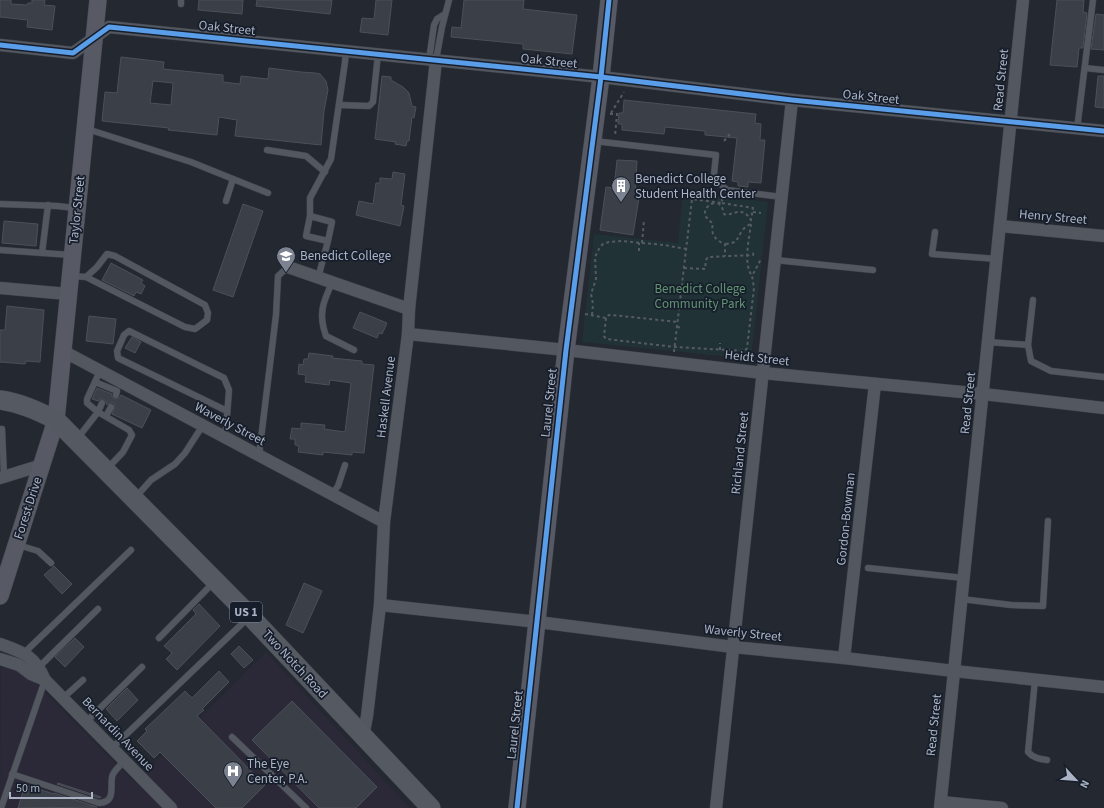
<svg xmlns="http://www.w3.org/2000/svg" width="1104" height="808" viewBox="0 0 1104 808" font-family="'Source Sans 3',sans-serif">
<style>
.medical{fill:#2b2937}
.green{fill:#213236}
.building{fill:#3b3f47;stroke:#4b5059;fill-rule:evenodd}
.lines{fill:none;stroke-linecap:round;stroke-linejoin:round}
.lane-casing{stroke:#40434a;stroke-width:7}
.street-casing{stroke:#40434a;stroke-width:13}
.secondary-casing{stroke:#40434a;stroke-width:18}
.primary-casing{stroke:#41454d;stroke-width:20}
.path{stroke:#565b63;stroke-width:2;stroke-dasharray:3 3;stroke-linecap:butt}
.lane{stroke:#525760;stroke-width:6}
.street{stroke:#525760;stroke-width:12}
.secondary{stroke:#575a64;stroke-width:17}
.primary{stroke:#555962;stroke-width:19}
.path-bridge{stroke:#565b63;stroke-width:2;stroke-dasharray:3 3;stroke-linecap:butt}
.cycleway-casing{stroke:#171e2b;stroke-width:8}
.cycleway{stroke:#5a9eea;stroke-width:5}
.labels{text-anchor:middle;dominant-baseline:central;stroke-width:3.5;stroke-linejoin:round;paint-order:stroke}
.shield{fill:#171e2b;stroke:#7f8696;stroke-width:1}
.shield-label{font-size:12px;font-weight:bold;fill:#abb3c4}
.street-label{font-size:13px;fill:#abb3c4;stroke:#171e2b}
.poi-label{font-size:13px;fill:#abb3c4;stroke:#171e2b;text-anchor:start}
.park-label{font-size:13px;fill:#629572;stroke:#171e2b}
</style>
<rect width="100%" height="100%" fill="#242830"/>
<path class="medical" d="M266 652 410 808H0L1 668H9L24 672 135 783Z"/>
<path class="green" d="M683 193 768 202 751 359 582 342 594 234 678 243Z"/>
<g class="building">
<path d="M0 0H11V4L27 5 28 3H32V0H45L44 5 55 6 52 30 27 27 28 20 0 17Z"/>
<path d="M199 0H243L242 14 198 10Z"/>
<path d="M257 0H332L330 14 256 6Z"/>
<path d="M376 0H392L388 35 360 32 362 18 374 19Z"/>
<path d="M464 0H524L523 9 577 15 572 54 523 49V44L451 37 452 27 461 28Z"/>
<path d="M1057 0H1084L1083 12 1087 13 1083 48H1079L1077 67 1050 65Z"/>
<path d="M1096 14 1104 15V50L1091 49Z"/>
<path d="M121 57 164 62 163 69 223 75V82L240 84 241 76 268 79 269 68 301 72 315 73 320 74 326 81 328 90 324 111 321 145 235 136 237 120 219 117 217 135 168 130 169 128 102 121 105 92 117 93ZM153 81 173 83 171 105 150 103Z"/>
<path d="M382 76 391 77V80L403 87 409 93 412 106 416 107 414 118 412 117 409 141H407L406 146 395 144 396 142 375 139Z"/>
<path d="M1098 76H1104V108L1095 107Z"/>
<path d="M624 100 756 114 755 123 761 124 760 140H765L761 183 748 182V187L738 186V182L732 181 737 138 705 135V131L665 127 664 134 622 130V124H618L619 113H623Z"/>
<path d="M617 160 637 161 635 197 639 198 633 235 600 230 606 187 614 188Z"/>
<path d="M393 172 405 174 401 205 404 206 400 226 356 215 359 201 373 204 376 183H380V178L392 179Z"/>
<path d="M243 204 263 211 233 297 213 290Z"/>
<path d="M4 221 38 224 36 246 2 243Z"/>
<path d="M111 263 143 280 141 283 145 286 141 294 136 292 134 296 102 280Z"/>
<path d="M7 306 44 310 40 362 26 361 25 364 0 362V330H5Z"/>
<path d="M360 312 387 323 382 334 379 333 377 338 353 328Z"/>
<path d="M89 316 116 319 113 344 86 341Z"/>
<path d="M132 337 141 342 135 353 125 348Z"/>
<path d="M309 353 333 356 332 358 362 361V364L374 365 364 453 352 452V455L323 452V455L298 452 299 446 295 445V439H290L292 428 301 429V423L325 425 324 429 345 432 351 383 330 380 329 385 305 382 306 375 298 374 299 364 303 365 304 359H308Z"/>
<path d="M97 388 112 394V397L115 399 119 398 121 395 151 410 142 428 112 414 115 407 114 403H111L107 405 106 401 103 399H100L98 401 92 399Z"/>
<path d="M54 566 72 584 62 594 44 575Z"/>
<path d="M304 583 322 591 303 633 286 625Z"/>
<path d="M199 604 220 626 177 670 166 659 172 653 164 646 196 614 193 610Z"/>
<path d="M75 638 84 647 65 667 55 657Z"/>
<path d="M239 646 253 660 244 668 231 654Z"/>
<path d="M219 671 229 682 202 709 204 710 197 716 265 785 242 808H216L160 752 154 758 137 741 147 731 145 729 185 691 192 698Z"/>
<path d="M127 688 138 700 117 721 106 709Z"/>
<path d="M292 701 377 787 356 808H319L252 740Z"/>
<path d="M58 783 101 797 99 798 57 784Z"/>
<path d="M25 785 54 794V793L97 807 18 808Z"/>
</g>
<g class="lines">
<g class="lane-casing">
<g id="lane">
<path d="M181 4V0"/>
<path d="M429 60 434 25 437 19 445 14"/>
<path d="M436 60 442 27 449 0"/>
<path d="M1085 68 1104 70"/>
<path d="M340 105 369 106 373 102 378 54"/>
<path d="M87 129 191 162 268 193"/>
<path d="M1077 129 1093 0"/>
<path d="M594 141 716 155 714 174 715 179 727 190 782 197"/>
<path d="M267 150 306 156 325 172"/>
<path d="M226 201 233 179"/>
<path d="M0 204 57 206 75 208"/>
<path d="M310 216V198L331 159 345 62 346 51"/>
<path d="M935 232 932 254 997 259"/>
<path d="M0 250 71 255"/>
<path d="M42 253 48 205"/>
<path d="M775 260 873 270"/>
<path d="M72 276 86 277 97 267 107 254 115 256 205 305 208 313 207 320 195 329 185 327 86 277"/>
<path d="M318 278 328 241 332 222 310 216 306 236 328 241"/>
<path d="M332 283C323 302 318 314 326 336L354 350"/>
<path d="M988 342 1028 345 1033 300"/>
<path d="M1028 345 1031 361 1051 371 1104 377"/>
<path d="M100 371 87 399V403L98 412 102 403"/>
<path d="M95 382 117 391 116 395"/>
<path d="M106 416 111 407"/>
<path d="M0 429H2L4 476"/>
<path d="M222 436 226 429 229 390 224 378 129 331 124 335 117 351 118 358 227 411"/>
<path d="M77 439 98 412 129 430 132 435 123 452 107 469"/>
<path d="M259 455 276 315 278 276 288 267"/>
<path d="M332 494 338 486 345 465"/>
<path d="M135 498 151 480 175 464 185 453 203 425"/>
<path d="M18 545 38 551 51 563"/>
<path d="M868 568 964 578"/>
<path d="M961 599 1011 605 1043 606 1048 521"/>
<path d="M159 638 214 582"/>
<path d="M24 653 131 550"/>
<path d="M39 667 98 609"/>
<path d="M1035 680 1028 752C1033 758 1040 759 1047 760"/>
<path d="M63 698 83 680"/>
<path d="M86 722 142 667"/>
<path d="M232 737 306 808"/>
<path d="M112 748 248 618"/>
<path d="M12 774 99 803C116 802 110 788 112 777 113 771 120 766 124 761"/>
<path d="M1 808 45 680"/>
</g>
</g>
<g class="street-casing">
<g id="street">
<path d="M0 45 73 53 109 27 601 77 792 100 1104 131"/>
<path d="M1000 226 1104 236"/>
<path d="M288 267 409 309"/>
<path d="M0 288 68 294"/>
<path d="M408 334 566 350 763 373 983 394 1104 408"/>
<path d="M63 351 384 522"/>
<path d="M0 478 42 465"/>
<path d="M380 605 538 622 733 647 844 658 954 671 1104 687"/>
<path d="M0 644C23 652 35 656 45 680L171 808"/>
<path d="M844 658 875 384"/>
<path d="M0 659 19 665 31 674 45 680"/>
<path d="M363 737 367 716 380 605 384 522 408 334 409 309 436 60"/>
<path d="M941 802 1002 808"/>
<path d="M716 808 792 100"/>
<path d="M940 808 1023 0"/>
</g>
</g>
<g class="secondary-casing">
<g id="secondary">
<path d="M0 596 56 420 98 0"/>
<path d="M517 808 566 350 601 77 609 0"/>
</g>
</g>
<g class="primary-casing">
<path id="primary" d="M0 400C21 403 38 411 56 420L250 616 431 808"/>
</g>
<g class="path">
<path d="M611 113 624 92"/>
<path d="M610 114H617L615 136"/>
<path d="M724 141 731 133"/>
<path d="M714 203C708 205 704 209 705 216L713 224C710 234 716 241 725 244V256"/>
<path d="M718 203 722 207 724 214 726 215C737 213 743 207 751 220L750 224C747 226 744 228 742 231 736 240 738 243 725 244"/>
<path d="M722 203 753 208 751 220"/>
<path d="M753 212 761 213"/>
<path d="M751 224C749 240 743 263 752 276"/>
<path d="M642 243 644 220"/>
<path d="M639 251V243"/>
<path d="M684 268 705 269 706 260 708 257 753 255 754 250"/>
<path d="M585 314 606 318 609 315H612L678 322"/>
<path d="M592 315 593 304 591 294 596 279 595 257 600 247 603 244 609 242 621 241 664 245 686 249"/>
<path d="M606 318 604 336 606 339 675 347 745 351 747 348 754 288 752 276 760 261 763 259"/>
<path d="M677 327 682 328"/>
<path d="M720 350V343"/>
<path d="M674 352 692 199 722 203V197"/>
</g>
<use href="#lane" class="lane"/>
<use href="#street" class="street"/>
<use href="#secondary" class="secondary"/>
<use href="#primary" class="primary"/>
<path class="path-bridge" d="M263 783 279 767"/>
<g class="cycleway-casing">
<g id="cycleway">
<path d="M0 45 73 53 109 27 601 77 792 100 1104 131"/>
<path d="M517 808 566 350 601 77 609 0"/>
</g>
</g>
<use href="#cycleway" class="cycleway"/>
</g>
<defs>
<g id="building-pin" transform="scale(1)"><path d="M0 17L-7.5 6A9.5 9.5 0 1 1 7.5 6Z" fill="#7c8290" stroke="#171e2b"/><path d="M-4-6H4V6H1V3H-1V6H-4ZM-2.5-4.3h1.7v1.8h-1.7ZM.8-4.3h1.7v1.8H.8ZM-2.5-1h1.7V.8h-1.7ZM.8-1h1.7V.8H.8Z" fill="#fff"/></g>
<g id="university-pin" transform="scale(1)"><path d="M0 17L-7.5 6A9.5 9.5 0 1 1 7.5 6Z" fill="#7c8290" stroke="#171e2b"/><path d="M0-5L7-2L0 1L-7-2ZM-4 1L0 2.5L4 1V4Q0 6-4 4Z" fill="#fff"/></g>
<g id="hospital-pin" transform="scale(1)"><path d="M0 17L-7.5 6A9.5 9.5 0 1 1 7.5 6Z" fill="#7c8290" stroke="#171e2b"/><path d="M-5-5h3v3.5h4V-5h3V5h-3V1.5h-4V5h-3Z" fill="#fff"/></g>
</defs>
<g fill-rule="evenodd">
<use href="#building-pin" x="621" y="186"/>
<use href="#university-pin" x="286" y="256"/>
<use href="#hospital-pin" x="233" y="771"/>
</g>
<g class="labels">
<rect class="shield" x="230" y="602" width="32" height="20" rx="3"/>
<g class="shield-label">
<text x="246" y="612">US 1</text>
</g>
<g class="street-label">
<text transform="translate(227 28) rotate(6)">Oak Street</text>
<text transform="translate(549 61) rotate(6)">Oak Street</text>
<text transform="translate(1001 80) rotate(-84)">Read Street</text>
<text transform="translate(871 97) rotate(6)">Oak Street</text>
<text transform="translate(77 210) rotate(-84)">Taylor Street</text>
<text transform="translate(1053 217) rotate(5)">Henry Street</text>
<text transform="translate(757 358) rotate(6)">Heidt Street</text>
<text transform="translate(386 397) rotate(-83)">Haskell Avenue</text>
<text transform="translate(549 403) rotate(-84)">Laurel Street</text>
<text transform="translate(968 403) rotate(-84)">Read Street</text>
<text transform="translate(230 424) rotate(28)">Waverly Street</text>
<text transform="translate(740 453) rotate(-84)">Richland Street</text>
<text transform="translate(28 508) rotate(-72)">Forest Drive</text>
<text transform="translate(846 519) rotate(-84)">Gordon-Bowman</text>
<text transform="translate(743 633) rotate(6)">Waverly Street</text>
<text transform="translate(295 664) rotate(47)">Two Notch Road</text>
<text transform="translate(515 725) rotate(-84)">Laurel Street</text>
<text transform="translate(934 725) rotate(-84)">Read Street</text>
<text transform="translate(118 734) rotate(46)">Bernardin Avenue</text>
</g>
<g class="poi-label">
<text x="635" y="179">Benedict College<tspan x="635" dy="15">Student Health Center</tspan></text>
<text x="300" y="256">Benedict College</text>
<text x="247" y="764">The Eye<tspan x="247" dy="15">Center, P.A.</tspan></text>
</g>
<g class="park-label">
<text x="700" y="289">Benedict College<tspan x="700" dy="15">Community Park</tspan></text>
</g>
</g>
<g transform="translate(1076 780) rotate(116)" stroke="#171e2b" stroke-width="3" paint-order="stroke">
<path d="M0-3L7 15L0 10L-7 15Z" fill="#abb3c4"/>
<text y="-6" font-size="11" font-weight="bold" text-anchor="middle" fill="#abb3c4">N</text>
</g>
<path d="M10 792v6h82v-6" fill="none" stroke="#abb3c4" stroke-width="2"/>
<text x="16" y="792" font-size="12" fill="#abb3c4" stroke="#171e2b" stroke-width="3" paint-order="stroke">50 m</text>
</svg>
